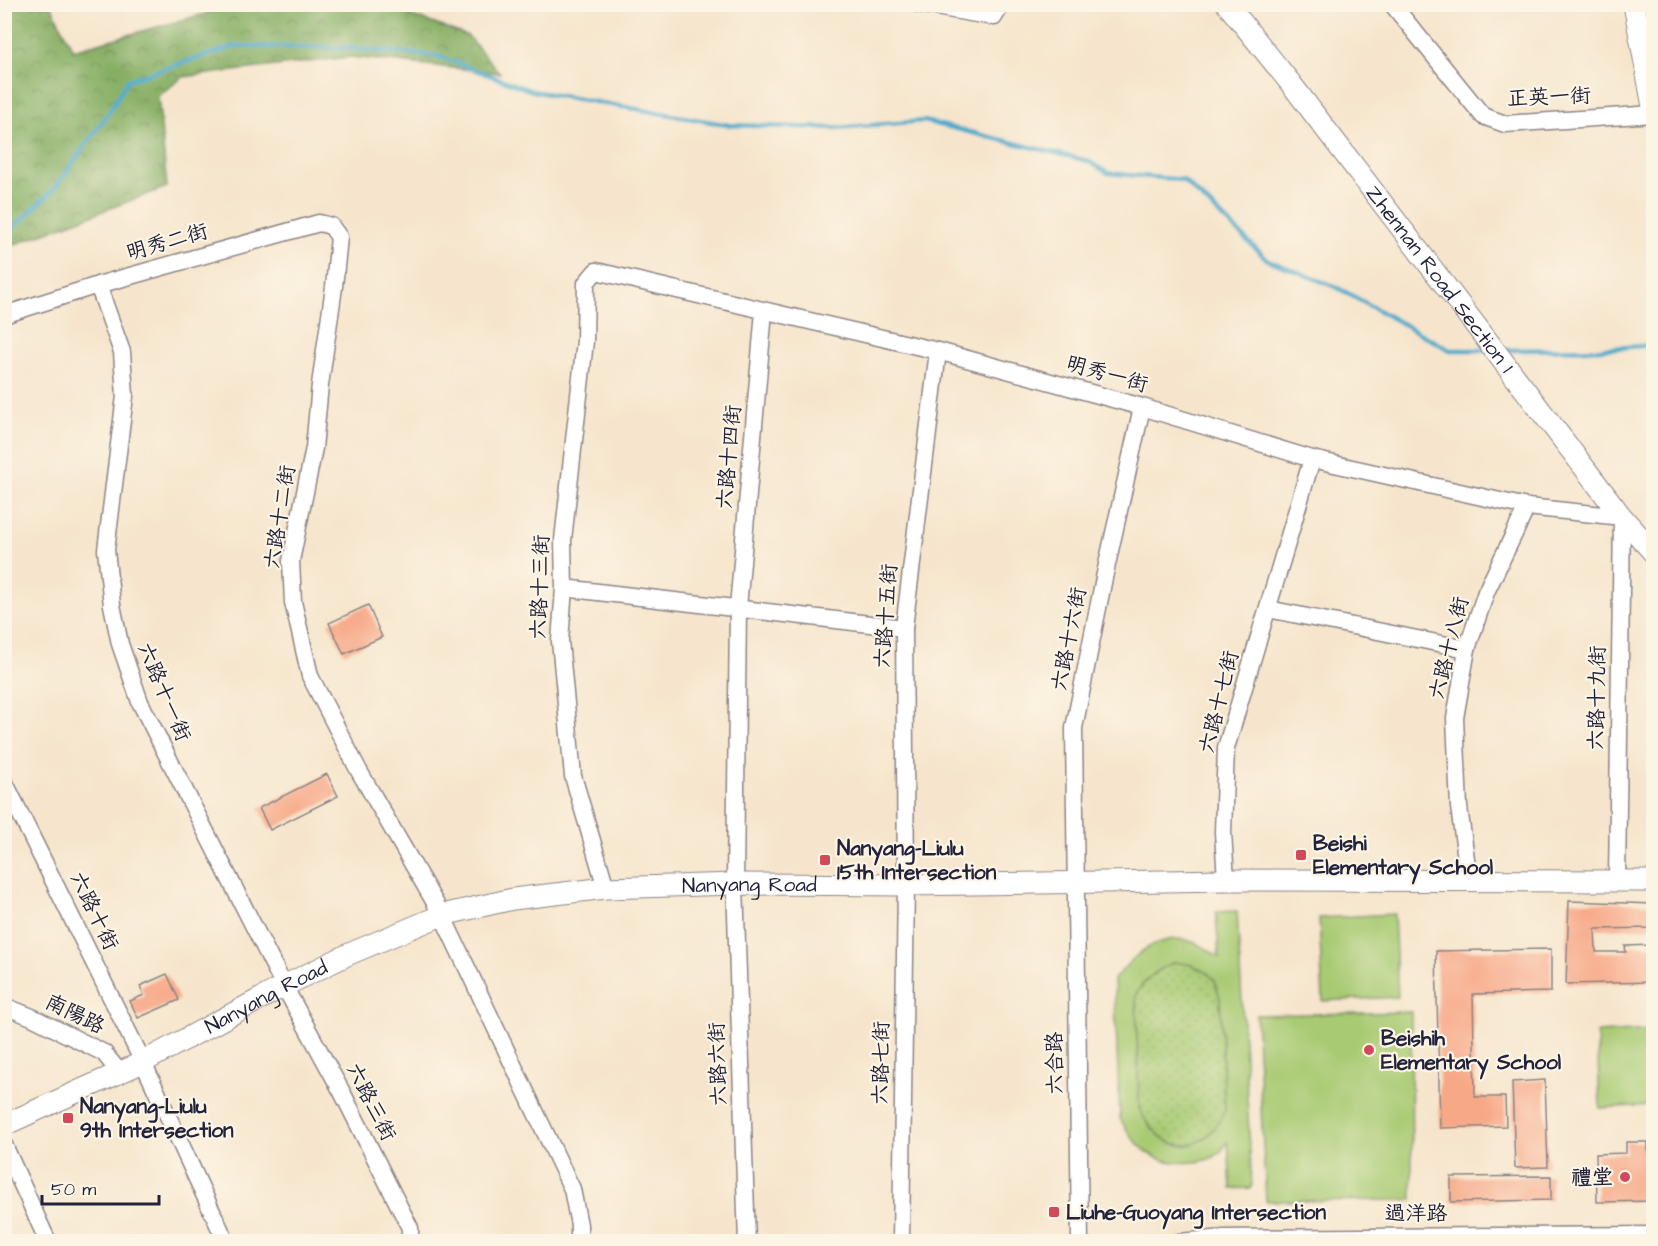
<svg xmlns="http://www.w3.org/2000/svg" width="1658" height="1246" viewBox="0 0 1658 1246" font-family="'Architects Daughter','LXGW WenKai TC',sans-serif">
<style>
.grass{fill:url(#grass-dots);stroke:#657656;stroke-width:1.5}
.forest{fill:url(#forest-crowns);stroke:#546850;stroke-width:1.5}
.garden{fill:#a8ca72;stroke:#657656;stroke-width:1.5;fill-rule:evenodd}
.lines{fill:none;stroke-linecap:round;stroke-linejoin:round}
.stream{stroke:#4da9cb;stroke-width:4.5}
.building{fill:#f7a887}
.minor-casing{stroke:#8c8484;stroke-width:19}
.tertiary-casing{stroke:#8c8484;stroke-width:23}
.minor{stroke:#fff;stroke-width:16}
.tertiary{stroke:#fff;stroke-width:21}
.poi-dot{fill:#d1495b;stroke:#fcf5e5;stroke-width:2}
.labels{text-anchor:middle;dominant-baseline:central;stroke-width:4.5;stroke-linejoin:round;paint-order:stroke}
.street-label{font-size:21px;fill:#22223b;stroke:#fcf5e5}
.poi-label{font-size:21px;font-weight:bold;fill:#22223b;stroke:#fcf5e5;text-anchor:start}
</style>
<defs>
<pattern id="grass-dots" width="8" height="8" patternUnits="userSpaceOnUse" patternTransform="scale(1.5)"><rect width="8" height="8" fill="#a8ca72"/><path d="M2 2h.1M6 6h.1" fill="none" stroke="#90ad64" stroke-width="1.8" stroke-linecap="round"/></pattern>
<pattern id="forest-crowns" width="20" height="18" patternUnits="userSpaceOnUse" patternTransform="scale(1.5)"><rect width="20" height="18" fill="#86ae64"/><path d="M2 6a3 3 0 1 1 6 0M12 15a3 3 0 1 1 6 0" fill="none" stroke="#6d8d54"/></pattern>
</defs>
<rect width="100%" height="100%" fill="#fcf5e5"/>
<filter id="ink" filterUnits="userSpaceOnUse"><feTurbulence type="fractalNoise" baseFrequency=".0167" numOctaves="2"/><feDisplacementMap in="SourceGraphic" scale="12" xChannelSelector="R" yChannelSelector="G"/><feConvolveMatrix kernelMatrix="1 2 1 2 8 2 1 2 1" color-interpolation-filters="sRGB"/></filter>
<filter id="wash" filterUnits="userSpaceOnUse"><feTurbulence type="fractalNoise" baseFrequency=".008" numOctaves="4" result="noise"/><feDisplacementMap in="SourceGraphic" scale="24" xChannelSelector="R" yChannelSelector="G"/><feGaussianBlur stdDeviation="1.35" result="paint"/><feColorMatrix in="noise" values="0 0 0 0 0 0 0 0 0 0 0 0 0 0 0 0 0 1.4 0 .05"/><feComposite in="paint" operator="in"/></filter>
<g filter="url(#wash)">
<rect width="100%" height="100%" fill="#f6e5cc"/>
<path class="grass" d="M1175 962 1192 965 1205 971 1215 980 1220 998 1225 1111C1200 1160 1163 1154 1139 1109L1136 994C1145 978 1158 969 1175 962Z"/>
<path class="forest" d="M5 4 51 5 73 50 237 5H382L468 36 500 73 351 57 183 77 158 96 167 187 5 248Z"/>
<g class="garden">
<path d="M1237 911 1252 1188 1231 1189 1228 1142C1225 1145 1223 1150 1219 1153 1213 1159 1201 1162 1192 1162 1156 1166 1137 1149 1120 1119L1114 979C1123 970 1131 960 1141 952 1145 949 1149 947 1153 945 1180 933 1197 941 1219 957L1216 912ZM1175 962 1192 965 1205 971 1215 980 1220 998 1225 1111C1200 1160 1163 1154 1139 1109L1136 994C1145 978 1158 969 1175 962Z"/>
<path d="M1394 914 1398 997 1323 1001 1319 918Z"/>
<path d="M1411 1012 1412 1200 1266 1201 1256 1015Z"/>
<path d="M1653 1030V1105L1600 1108 1597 1033Z"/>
</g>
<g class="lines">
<g class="stream">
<path d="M4 229 14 227 54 189 107 115 128 80 236 46 347 48 438 56 532 91 729 125 835 128 924 121 1088 161 1108 173 1183 180 1268 260 1338 288 1450 350H1486"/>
<path d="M1503 350 1602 349 1654 345"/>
</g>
</g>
<g id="blocks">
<g class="building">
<path d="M368 605 382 637 344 654 329 623Z"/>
<path d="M327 774 338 796 270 830 259 808Z"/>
<path d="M1569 901 1654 904V928L1595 929 1596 952H1626L1625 946 1654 945V982L1566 984Z"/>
<path d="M1551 949V992L1473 994 1475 1097H1505L1506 1126 1440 1128 1436 951Z"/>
<path d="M167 974 179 1000 138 1018 130 1001 144 995 140 986Z"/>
<path d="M1545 1080 1548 1167 1515 1168 1512 1082Z"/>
<path d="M1626 1142H1648V1154H1654V1201L1597 1202 1596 1154 1626 1153Z"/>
<path d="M1551 1176V1200L1451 1202V1177Z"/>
</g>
</g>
</g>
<g filter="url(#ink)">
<use href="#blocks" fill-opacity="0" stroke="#8c8484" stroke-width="1.5"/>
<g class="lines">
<g class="minor-casing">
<g id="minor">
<path d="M918 4 994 17 1002 4"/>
<path d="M1392 4 1483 116 1505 124 1654 114"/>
<path d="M98 285 122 352 125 396 106 550 112 605 120 644 140 702 284 986 343 1094 410 1228V1242"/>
<path d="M4 315 98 285 319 223 331 226 339 237 334 287 320 385 314 448 291 561 293 602 310 676 359 771 442 915 572 1189 579 1225V1242"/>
<path d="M564 588 904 628"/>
<path d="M1268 609 1467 649"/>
<path d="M4 781 143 1062 226 1242"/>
<path d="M1226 880 1223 832 1226 748 1312 459"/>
<path d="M1469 881 1459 807 1455 718 1467 649 1486 592 1527 507"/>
<path d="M606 888 573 776 560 641 564 588 563 540 585 341 586 283 596 271 938 351 1142 407 1312 459 1527 507 1622 517 1617 880"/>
<path d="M4 1006 32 1017 104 1053 119 1072"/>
<path d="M4 1145 48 1242"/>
<path d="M747 1242 735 884 738 608 764 311"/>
<path d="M901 1242 906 885 904 628 938 351"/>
<path d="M1080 1242 1074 728 1104 578 1142 407"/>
<path d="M1179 1242 1225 1238 1654 1235"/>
</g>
</g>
<g class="tertiary-casing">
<g id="tertiary">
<path id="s1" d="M1227 4 1292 85 1622 517 1654 553"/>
<path d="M1634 4 1654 112"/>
<path id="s2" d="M4 1125 143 1062 284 986 349 954 442 915 513 899 606 888 735 884 906 885 1226 880 1654 881"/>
</g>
</g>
<use href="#minor" class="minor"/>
<use href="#tertiary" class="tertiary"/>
</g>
</g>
<g class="poi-dot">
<rect x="1295" y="849" width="12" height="12" rx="3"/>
<rect x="819" y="854" width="12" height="12" rx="3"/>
<circle cx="1369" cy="1050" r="6"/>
<rect x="62" y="1112" width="12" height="12" rx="3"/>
<circle cx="1625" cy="1177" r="6"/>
<rect x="1048" y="1206" width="12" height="12" rx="3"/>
</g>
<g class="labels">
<g class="street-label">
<text transform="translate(1549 97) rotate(-2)">正英一街</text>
<text transform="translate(167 242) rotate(-16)">明秀二街</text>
<text stroke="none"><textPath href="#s1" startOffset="348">Zhennan Road Section 1</textPath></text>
<text transform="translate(1107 374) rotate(16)">明秀一街</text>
<text transform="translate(729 457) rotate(-85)">六路十四街</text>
<text transform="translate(280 517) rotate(-81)">六路十二街</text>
<text transform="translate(540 587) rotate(-88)">六路十三街</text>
<text transform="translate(886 616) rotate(-86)">六路十五街</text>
<text transform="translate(1069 639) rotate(-79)">六路十六街</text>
<text transform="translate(1449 648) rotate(-76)">六路十八街</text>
<text transform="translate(164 692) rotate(67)">六路十一街</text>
<text transform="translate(1597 698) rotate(-89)">六路十九街</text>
<text transform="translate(1219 702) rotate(-76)">六路十七街</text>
<text stroke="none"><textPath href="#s2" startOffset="796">Nanyang Road</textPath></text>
<text transform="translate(94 911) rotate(64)">六路十街</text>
<text stroke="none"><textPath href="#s2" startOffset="292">Nanyang Road</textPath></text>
<text transform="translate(75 1014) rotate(26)">南陽路</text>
<text transform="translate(881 1063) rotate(-89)">六路七街</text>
<text transform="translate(1055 1063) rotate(-91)">六合路</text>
<text transform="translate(718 1064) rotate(-92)">六路六街</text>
<text transform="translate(371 1102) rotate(63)">六路三街</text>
<text x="1416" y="1213">過洋路</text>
</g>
<g class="poi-label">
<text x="1313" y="843">Beishi<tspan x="1313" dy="24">Elementary School</tspan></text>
<text x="837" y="848">Nanyang-Liulu<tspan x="837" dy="24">15th Intersection</tspan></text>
<text x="1381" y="1038">Beishih<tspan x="1381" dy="24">Elementary School</tspan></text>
<text x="80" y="1106">Nanyang-Liulu<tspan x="80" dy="24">9th Intersection</tspan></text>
<text x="1613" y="1177" text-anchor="end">禮堂</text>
<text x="1066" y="1212">Liuhe-Guoyang Intersection</text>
</g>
</g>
<rect width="1658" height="1246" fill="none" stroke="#fcf5e5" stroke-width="24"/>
<path d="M42 1195v9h117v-9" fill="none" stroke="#22223b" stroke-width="3"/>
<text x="51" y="1195" font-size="18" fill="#22223b" stroke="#fcf5e5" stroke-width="4.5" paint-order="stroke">50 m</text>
</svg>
